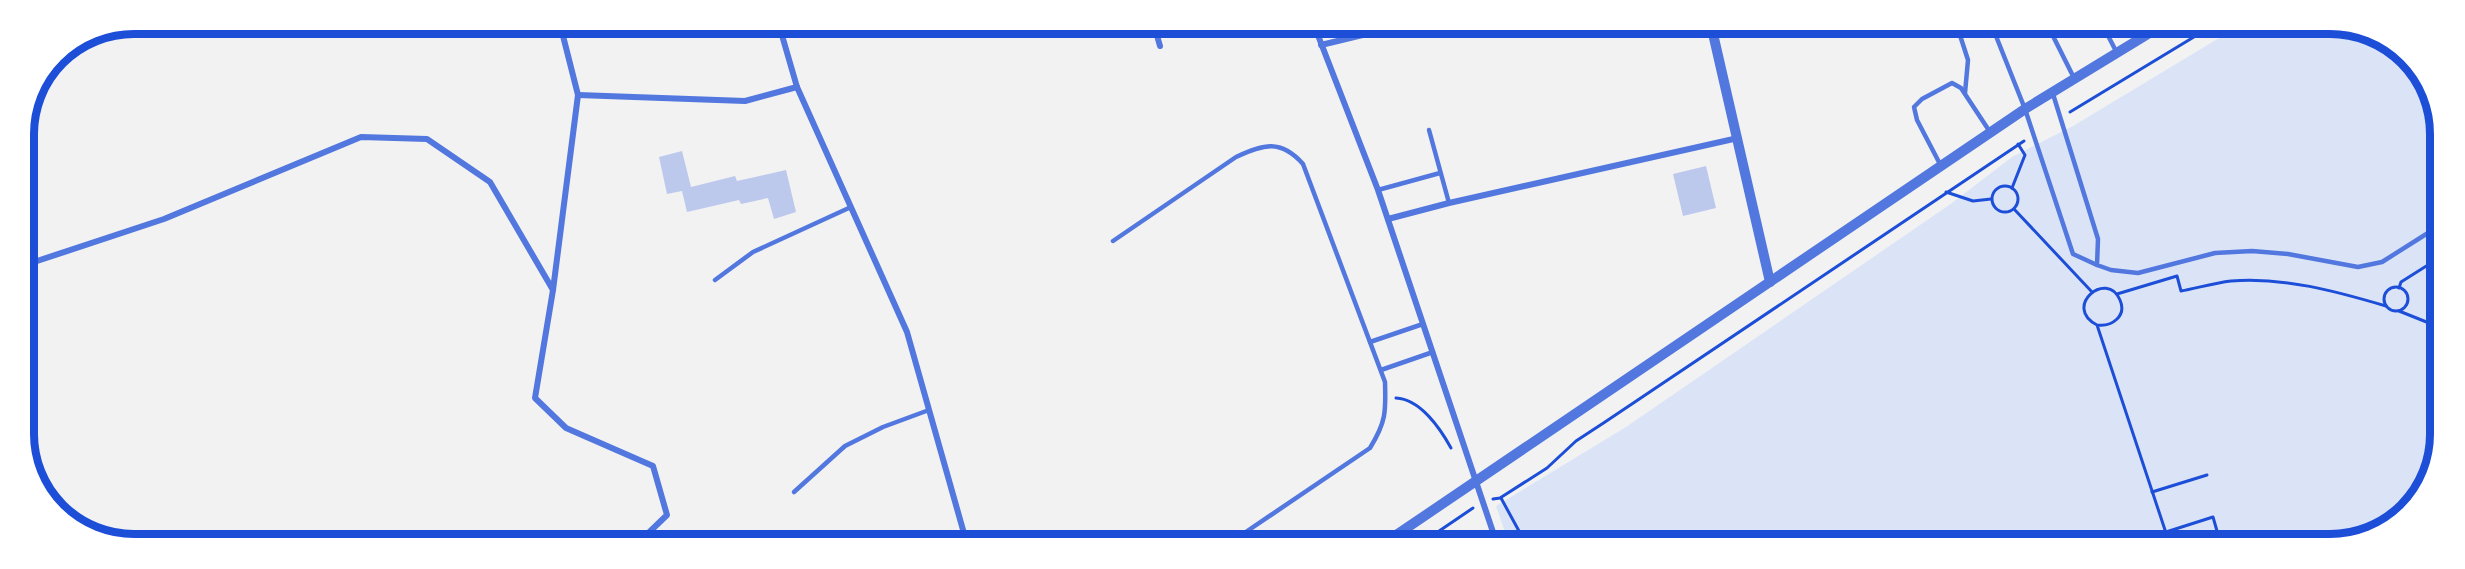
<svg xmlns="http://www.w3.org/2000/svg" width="2465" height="569" viewBox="0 0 2465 569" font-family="Lato,sans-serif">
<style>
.green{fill:#dbe4f7}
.building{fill:#bdc9ec}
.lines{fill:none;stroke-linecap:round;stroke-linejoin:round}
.path{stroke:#1d4ed8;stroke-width:3}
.service{stroke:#5277de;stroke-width:4.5}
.minor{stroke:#5277de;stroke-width:6}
.tertiary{stroke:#5277de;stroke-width:10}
.rim{fill:none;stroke:#1d4ed8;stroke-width:8}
</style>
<rect width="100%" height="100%" fill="#f2f2f2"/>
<path class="green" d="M2239 26H2352L2408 56 2439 113V456L2404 517 2337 545 1509 544 1496 506 1626 427 1952 203 2012 157 2073 126Z"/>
<g class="building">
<path d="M682 151 691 187 735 176 737 181 786 170 796 212 774 219 768 198 741 204 739 200 687 212 682 191 667 194 659 157Z"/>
<path d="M1706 166 1716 208 1683 216 1673 174Z"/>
</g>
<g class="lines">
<g class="path">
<path d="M2070 112 2212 26"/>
<circle cx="2005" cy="199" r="13"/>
<path d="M2012 188 2025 155 2018 144"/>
<path d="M1946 192 1973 201 1991 199"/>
<path d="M2014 209 2092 292"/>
<circle cx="2396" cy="299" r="12"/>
<path d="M2399 288 2401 282 2439 258"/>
<path d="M2117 294 2177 276 2181 291C2197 288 2214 283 2231 281 2285 277 2335 291 2386 306"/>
<path d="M2399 311 2439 327"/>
<path d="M2097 325C2112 327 2127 316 2120 300 2107 269 2062 307 2097 325L2170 545"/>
<path d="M1396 398C1420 399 1440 428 1451 448"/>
<path d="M2152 492 2207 475"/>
<path d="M1501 498 1526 544"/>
<path d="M1493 499 1500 498 1547 468 1576 441 1605 422 2024 141"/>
<path d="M2166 532 2213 517 2221 545"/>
<path d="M1420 544 1473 508"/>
</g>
<g class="service">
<path d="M1957 26 1968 60 1965 93"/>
<path d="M1992 26 2025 109 2073 254 2097 265"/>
<path d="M2048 26 2074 78"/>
<path d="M2103 26 2117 53"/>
<path d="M1712 32 1741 25"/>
<path d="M2053 94 2098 239 2097 265 2111 270 2138 273 2215 253 2252 251 2288 254 2358 267 2382 262 2439 226"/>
<path d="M1429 130 1449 203"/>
<path d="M1941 166 1917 120 1914 107 1922 99 1952 83 1961 88 1990 132"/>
<path d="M1378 190 1440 173"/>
<path d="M1113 241 1236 157C1263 144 1281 139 1303 164L1385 382C1386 412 1386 422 1370 448L1237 538"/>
<path d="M715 280 753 252 851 207"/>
<path d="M1370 342 1423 324"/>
<path d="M1381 370 1433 352"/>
<path d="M794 492 845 446 883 427 929 410"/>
<path d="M1125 544 1140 534"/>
</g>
<g class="minor">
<path d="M560 24 578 95 553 290 535 398 566 428 653 466 667 515 638 543"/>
<path d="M779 25 797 87 907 332 967 544"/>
<path d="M1154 25 1160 46"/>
<path d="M1314 25 1378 190 1497 544"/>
<path d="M1321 45 1404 25"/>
<path d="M578 95 745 101 797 87"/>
<path d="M1388 219 1449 203 1738 138"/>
<path d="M25 265 164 219 361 137 427 139 490 182 553 290"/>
</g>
<g class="tertiary">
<path d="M1711 25 1770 282"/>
<path d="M1383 544 2025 109 2161 26"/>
</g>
</g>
<path d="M0 0H2465V569H0ZM134 34H2330A100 100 0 0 1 2430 134V434A100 100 0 0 1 2330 534H134A100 100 0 0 1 34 434V134A100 100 0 0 1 134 34Z" fill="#fff" fill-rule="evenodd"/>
<path class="rim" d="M134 34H2330A100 100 0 0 1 2430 134V434A100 100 0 0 1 2330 534H134A100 100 0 0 1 34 434V134A100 100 0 0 1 134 34Z"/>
</svg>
